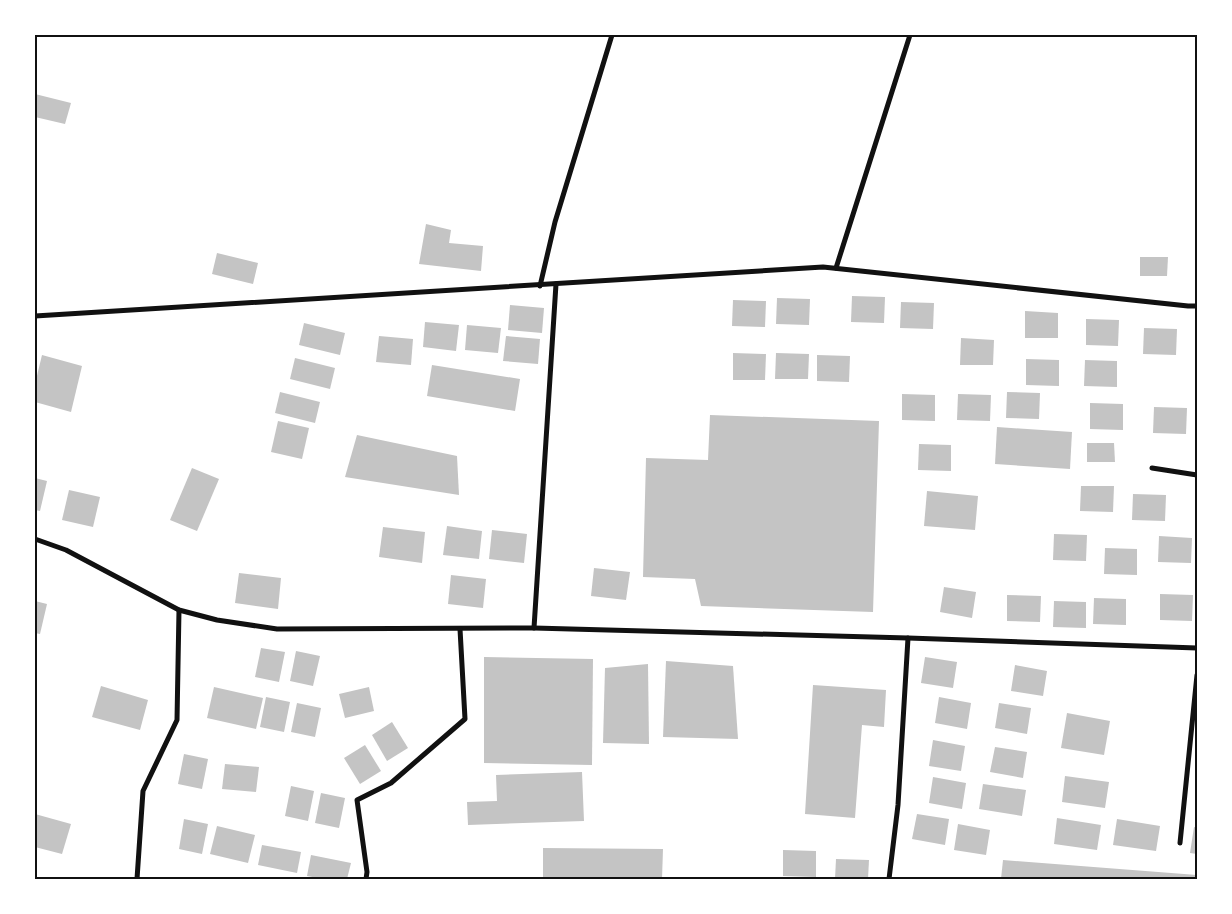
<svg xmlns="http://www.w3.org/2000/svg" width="1232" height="914" viewBox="0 0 1232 914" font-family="'PT Sans',sans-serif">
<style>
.building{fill:#c4c4c4}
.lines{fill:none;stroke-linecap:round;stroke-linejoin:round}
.minor{stroke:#111;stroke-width:5}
.neatline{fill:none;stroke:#111;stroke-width:2}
</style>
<rect width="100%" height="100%" fill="#fff"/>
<g class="building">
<path d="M35 94 71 103 65 124 35 117Z"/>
<path d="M426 224 451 230 449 243 483 246 481 271 419 264Z"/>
<path d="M217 253 258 263 253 284 212 274Z"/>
<path d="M1140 257H1168L1167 276H1140Z"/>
<path d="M852 296 885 297 884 323 851 322Z"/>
<path d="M777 298 810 299 809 325 776 324Z"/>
<path d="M733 300 766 301 765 327 732 326Z"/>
<path d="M901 302 934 303 933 329 900 328Z"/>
<path d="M510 305 544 308 542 333 508 330Z"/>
<path d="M1025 311 1058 313V338H1025Z"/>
<path d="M1086 319 1119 320 1118 346 1086 345Z"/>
<path d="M425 322 459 325 456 351 423 347Z"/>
<path d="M304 323 345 333 340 355 299 345Z"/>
<path d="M467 325 501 328 498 353 465 350Z"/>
<path d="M1144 328 1177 329 1176 355 1143 354Z"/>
<path d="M379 336 413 339 411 365 376 362Z"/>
<path d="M506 336 540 339 538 364 503 361Z"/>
<path d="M961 338 994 340 993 365H960Z"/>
<path d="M733 353 766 354 765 380H733Z"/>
<path d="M776 353 809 354 808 379H775Z"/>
<path d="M42 355 82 366 71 412 35 402V384Z"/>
<path d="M817 355 850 356 849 382 817 381Z"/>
<path d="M295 358 335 368 330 389 290 379Z"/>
<path d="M1026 359 1059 360V386L1026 385Z"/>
<path d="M1085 360 1117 361V387L1084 386Z"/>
<path d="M432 365 520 379 515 411 427 396Z"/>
<path d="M280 392 320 402 315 423 275 413Z"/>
<path d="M1007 392 1040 393 1039 419 1006 418Z"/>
<path d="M902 394 935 395V421L902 420Z"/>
<path d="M958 394 991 395 990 421 957 420Z"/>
<path d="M1090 403 1123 404V430L1090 429Z"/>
<path d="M1154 407 1187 408 1186 434 1153 433Z"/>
<path d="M710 415 879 421 873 612 701 606 695 579 643 577 646 458 708 460Z"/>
<path d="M278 421 309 428 302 459 271 452Z"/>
<path d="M997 427 1072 432 1070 469 995 464Z"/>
<path d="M357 435 457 456 459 495 345 477Z"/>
<path d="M1087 443H1114L1115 462H1087Z"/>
<path d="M919 444 951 445V471L918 470Z"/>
<path d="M192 468 219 479 197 531 170 520Z"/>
<path d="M35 478 47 481 40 511 35 510Z"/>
<path d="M1081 486H1114L1113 512 1080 511Z"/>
<path d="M69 490 100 497 93 527 62 520Z"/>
<path d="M927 491 978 496 975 530 924 526Z"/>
<path d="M1133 494 1166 495 1165 521 1132 520Z"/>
<path d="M447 526 482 531 479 559 443 555Z"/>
<path d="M383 527 425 532 422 563 379 557Z"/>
<path d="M492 530 527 534 524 563 489 559Z"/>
<path d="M1054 534 1087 535 1086 561 1053 560Z"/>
<path d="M1159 536 1192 538 1191 563 1158 562Z"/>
<path d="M1105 548 1137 549V575L1104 574Z"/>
<path d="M594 568 630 572 626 600 591 596Z"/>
<path d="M239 573 281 578 278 609 235 603Z"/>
<path d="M451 575 486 579 483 608 448 604Z"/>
<path d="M944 587 976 592 972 618 940 612Z"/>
<path d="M1160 594 1193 595 1192 621 1160 620Z"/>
<path d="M1007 595 1041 596 1040 622 1007 621Z"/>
<path d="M1094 598 1126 599V625L1093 624Z"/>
<path d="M35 601 47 604 40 634 35 633Z"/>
<path d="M1054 601 1086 602V628L1053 627Z"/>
<path d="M261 648 285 652 279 682 255 677Z"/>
<path d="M296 651 320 656 313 686 290 681Z"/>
<path d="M484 657 593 659 592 765 484 763Z"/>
<path d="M925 657 957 662 953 688 921 683Z"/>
<path d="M666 661 733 666 738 739 663 737Z"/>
<path d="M648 664 649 744 603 743 605 668Z"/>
<path d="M1015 665 1047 671 1043 696 1011 691Z"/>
<path d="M813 685 886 690 884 727 862 725 855 818 805 814Z"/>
<path d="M101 686 148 700 140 730 92 717Z"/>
<path d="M214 687 263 698 256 729 207 718Z"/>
<path d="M369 687 374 711 345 718 339 694Z"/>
<path d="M266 697 290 702 284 732 260 727Z"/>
<path d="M939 697 971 703 967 729 935 723Z"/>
<path d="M297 703 321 708 315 737 291 732Z"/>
<path d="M999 703 1031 708 1027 734 995 728Z"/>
<path d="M1067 713 1110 721 1104 755 1061 748Z"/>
<path d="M392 722 408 748 387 761 372 735Z"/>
<path d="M933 740 965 746 961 771 929 766Z"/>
<path d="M365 745 381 771 360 784 344 758Z"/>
<path d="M995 747 1027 752 1023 778 990 772Z"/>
<path d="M184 754 208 759 202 789 178 784Z"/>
<path d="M225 764 259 767 256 792 222 789Z"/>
<path d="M582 772 584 821 468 825 467 802 497 801 496 775Z"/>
<path d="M1065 776 1109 782 1105 808 1062 802Z"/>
<path d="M933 777 966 783 962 809 929 803Z"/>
<path d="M983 784 1026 790 1022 816 979 809Z"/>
<path d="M291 786 314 791 308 821 285 816Z"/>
<path d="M321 793 345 798 339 828 315 823Z"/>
<path d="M35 814 71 824 62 854 35 847Z"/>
<path d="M917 814 949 819 945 845 912 839Z"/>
<path d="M1057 818 1101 825 1097 850 1054 844Z"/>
<path d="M184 819 208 824 202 854 179 849Z"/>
<path d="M1117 819 1160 826 1156 851 1113 845Z"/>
<path d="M958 824 990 830 986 855 954 850Z"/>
<path d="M217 826 255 835 248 863 210 854Z"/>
<path d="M1194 827 1197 828V854L1190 853Z"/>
<path d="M262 845 301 852 297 873 258 865Z"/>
<path d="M543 848 663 849 662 879H543Z"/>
<path d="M783 850 816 851V877L783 876Z"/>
<path d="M311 855 351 863 347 879H323L307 876Z"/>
<path d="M836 859 869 860 868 879H835Z"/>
<path d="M1003 860 1197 875V879H1001Z"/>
</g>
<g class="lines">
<g class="minor">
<path d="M836 268 910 35"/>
<path d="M540 286 555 222 612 35"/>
<path d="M35 316 823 267 1188 306H1197"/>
<path d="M1152 468 1197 475"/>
<path d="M35 539 66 550 179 610 217 620 277 629 534 628 908 638 1197 648"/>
<path d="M534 628 556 284"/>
<path d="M1180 843 1197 675"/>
<path d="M137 879 143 791 177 720 179 610"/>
<path d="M366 879 367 872 357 800 391 783 465 719 460 629"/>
<path d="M889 879 898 805 908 638"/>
</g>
</g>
<rect width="1232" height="914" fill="none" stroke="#ffffff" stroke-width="72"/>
<rect x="36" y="36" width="1160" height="842" class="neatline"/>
</svg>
